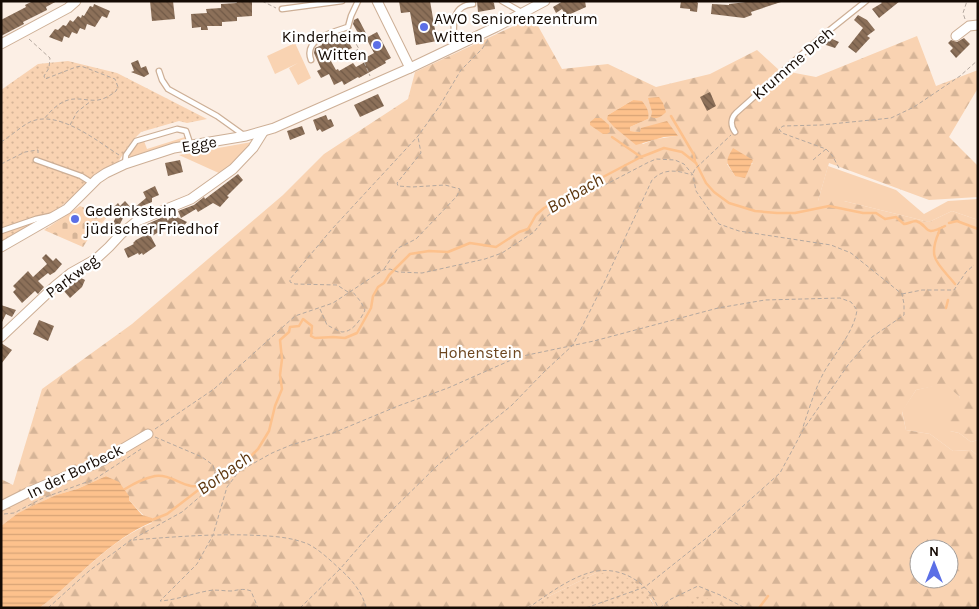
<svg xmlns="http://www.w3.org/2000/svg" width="979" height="609" viewBox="0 0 979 609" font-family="Karla,sans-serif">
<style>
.grass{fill:#f9d3b2}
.forest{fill:url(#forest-firs);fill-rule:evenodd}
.cemetery{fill:url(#cemetery-stones)}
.park{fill:url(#park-dots)}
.water{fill:url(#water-rules)}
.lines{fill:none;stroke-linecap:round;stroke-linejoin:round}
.stream{stroke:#fdc18c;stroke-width:2.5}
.building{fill:url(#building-back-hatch)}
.service-casing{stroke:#cdaf96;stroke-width:7}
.minor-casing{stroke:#cdaf96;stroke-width:11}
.path{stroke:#b4a89f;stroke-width:1;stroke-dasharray:4 2.5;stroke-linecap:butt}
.service{stroke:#fff;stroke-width:4.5}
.minor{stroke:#fff;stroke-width:9}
.poi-dot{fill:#5b6fe6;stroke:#fff;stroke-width:2}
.labels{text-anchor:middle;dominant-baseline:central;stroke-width:4.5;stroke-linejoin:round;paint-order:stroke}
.poi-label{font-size:16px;fill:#150b04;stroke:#fff;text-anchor:start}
.street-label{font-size:16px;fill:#150b04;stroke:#fff}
.park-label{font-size:16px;fill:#6d461f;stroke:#fff}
.water-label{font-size:18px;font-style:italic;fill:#5d360e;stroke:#fff}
</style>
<defs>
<pattern id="forest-firs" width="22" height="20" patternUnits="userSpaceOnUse" patternTransform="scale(1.25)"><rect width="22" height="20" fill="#f9d3b2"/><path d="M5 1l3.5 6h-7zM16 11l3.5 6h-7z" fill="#d5b497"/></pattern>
<pattern id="cemetery-stones" width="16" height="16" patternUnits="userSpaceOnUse" patternTransform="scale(1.25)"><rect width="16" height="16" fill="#f9d3b2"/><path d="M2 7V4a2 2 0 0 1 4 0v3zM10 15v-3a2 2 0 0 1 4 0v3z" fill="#d5b497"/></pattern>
<pattern id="park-dots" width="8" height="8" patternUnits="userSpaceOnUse" patternTransform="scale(1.25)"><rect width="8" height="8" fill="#f9d3b2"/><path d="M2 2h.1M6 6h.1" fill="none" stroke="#d5b497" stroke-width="1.8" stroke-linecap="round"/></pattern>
<pattern id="water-rules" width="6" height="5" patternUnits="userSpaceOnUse" patternTransform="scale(1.25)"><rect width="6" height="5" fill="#fdc18c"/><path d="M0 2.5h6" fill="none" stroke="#d8a477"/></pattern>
<pattern id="building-back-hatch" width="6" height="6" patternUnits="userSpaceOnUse" patternTransform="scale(1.25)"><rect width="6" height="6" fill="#8c7059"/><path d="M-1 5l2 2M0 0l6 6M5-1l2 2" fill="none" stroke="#715a47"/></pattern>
</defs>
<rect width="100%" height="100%" fill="#fcefe5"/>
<g class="grass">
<path d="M295 43 311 78 298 85 289 68 298 63 275 74 267 56Z"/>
<path d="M185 137 186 140 130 157V153L138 144 144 141 147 149Z"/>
<path d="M257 141 221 174 179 155Z"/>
<path d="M828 166 896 190 924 214 948 201 978 199V220L952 211 929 222 844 201H818Z"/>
<path d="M945 383 960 397 950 431 959 433 971 442 978 440V456L971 450 953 451 930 434 906 430 902 411 916 390Z"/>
</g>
<path class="forest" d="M533 17 562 69 608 64 656 87 710 74 757 50 779 70 816 77 917 36 936 86 978 70V88L949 137 978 166V197L929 200 829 163 818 201H844L929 222 952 211 978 220V440L971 442 959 433 950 431 944 421 960 397 945 384 916 390 902 412 906 430 930 434 953 451 971 450 978 456V608H655L651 599 596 573 525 608H39L46 603C80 576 111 539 152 523 144 516 137 509 130 501 119 488 124 484 106 476L77 489 56 495 18 513 1 526V479L13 485 42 389 132 324 283 195 324 154 408 99 415 72ZM633 100 648 119 630 127V131L677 136 656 139 643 144 608 115ZM753 163 735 176 727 164ZM919 549H949V579H919Z"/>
<path class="cemetery" d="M80 206 107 217 102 223 99 222 83 247 44 230Z"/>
<g class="park">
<path d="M68 61 117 73 207 119 187 123 179 121 141 132 131 142 118 162 95 174 78 193 55 211 1 243V90L38 64Z"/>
<path d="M596 573C625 573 642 581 655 608H525Z"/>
<path d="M702 596 727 608H681L696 597Z"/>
</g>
<g class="water">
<path d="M659 97 663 103 666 112C662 116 657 120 651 117L652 112 648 98Z"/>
<path d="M633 100 642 101C646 106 650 112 648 119L630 127V131L640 132 641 128 667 121 678 136 664 137 636 145 614 127 607 119 608 115Z"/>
<path d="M595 118H601L609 125 610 132 607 134H603L590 125V122Z"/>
<path d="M733 148 753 160 745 178 735 176C727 162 724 163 733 148Z"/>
<path d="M106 476 119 482 129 496V500L142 515 152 518V522C111 539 80 576 46 603L39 608H1V526L18 513 32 506 56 495 77 489Z"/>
</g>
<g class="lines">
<g class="stream">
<path d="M671 116 694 155 695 162"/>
<path d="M612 137 641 157"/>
<path d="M949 223 957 221 978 229"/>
<path d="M939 229V232C927 259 938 263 955 284"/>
<path d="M946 308 948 300"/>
<path d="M125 489C133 484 146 478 155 476 173 473 187 493 205 484"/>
<path d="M152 520 167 514 214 478 233 469 248 459 258 449 269 431 275 406 282 389 280 375 282 359 280 340 289 332 290 327 299 326 303 319 312 326 311 336 315 338 333 337 345 338 357 333 371 308 373 296 378 287 384 283 389 275 410 254 429 251 448 252 470 243 496 247 519 232 528 229 536 215 544 208 641 157 664 148 682 152 696 163 706 183 714 192 729 203 755 211 777 213H795L829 206 863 213H876L885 219 896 217 904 224C908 224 912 221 916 221 930 225 922 238 945 226"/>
<path d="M759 608 768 596"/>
</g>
</g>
<g class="building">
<path d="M33 1H57L46 7 47 10 23 22 24 24 1 36V20L26 7 25 5Z"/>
<path d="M150 1H173L175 19 152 21Z"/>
<path d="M236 1H252V16L237 17V21L222 22V26H207L208 30H201V27L192 28 191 14 207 13 206 9 221 8V4L237 3Z"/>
<path d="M399 1H430L437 41 416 45 410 12 401 13Z"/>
<path d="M477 1H492L494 3 495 9 478 12Z"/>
<path d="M563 1H585L586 7 566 16 562 9 556 13 553 7Z"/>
<path d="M681 1H696L698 3 697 12 690 11V9L680 8Z"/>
<path d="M755 1 781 2 751 12 752 15 744 18 711 14 712 4 729 5V4Z"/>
<path d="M880 1H900L879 18 872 9 882 3Z"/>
<path d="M94 4 110 11 107 18 102 16 95 27 87 24 85 30 80 28 77 34 72 32 69 38 64 36 62 42 49 37 55 29 58 30 63 25 66 26 70 20 73 22 78 16 81 18 82 15 84 16 90 6 93 7Z"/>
<path d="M858 15 867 20 875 30 867 36 870 38 856 53 848 47 863 28 854 20Z"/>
<path d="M358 18 368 37 362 40 353 24 354 20Z"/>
<path d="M377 32 391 58 385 61 386 63 359 78 358 77 344 85 342 81 334 85 329 74 321 78 317 71 321 69 314 53 315 48 322 45 321 42 328 38 330 40 337 36 339 40 346 37 352 48 343 52 341 48 328 56 336 70 338 69 339 71 353 63 356 67 367 61 365 58 374 53 366 38Z"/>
<path d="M830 38 839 42 835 48 823 44Z"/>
<path d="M964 38 970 44 956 58 950 51 953 48 948 43 951 40 957 42Z"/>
<path d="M138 60 141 68 146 66 149 74 144 77 131 72 134 71 131 63Z"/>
<path d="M710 92 716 106 707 111 700 97Z"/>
<path d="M378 94 384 106 360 117 354 105Z"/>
<path d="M326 115 328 120 331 119 334 126 322 132 320 129 317 131 313 120Z"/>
<path d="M302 126 305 134 290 140 287 131Z"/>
<path d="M180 160 183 172 168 176 165 163Z"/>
<path d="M238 174 243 180 227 196 229 197 220 207 213 203 198 212 196 209 181 218 178 211 194 205 204 197 205 199Z"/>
<path d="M155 186 159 195 152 198V202L142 206 145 209 138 214 134 208 146 198 143 192Z"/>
<path d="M125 201 133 210 123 218 117 230 111 227 118 213 113 208 118 203 120 206Z"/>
<path d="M171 214 187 222 179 231 171 225 152 236 143 226 165 216 168 221Z"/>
<path d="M149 233 156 246 143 255 142 253 139 255 138 253 128 258 124 249 134 244 133 243 136 240Z"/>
<path d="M46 254 53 261 56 258 62 264 55 272 50 275 48 273 38 281 44 287 38 294 35 291 22 303 13 292 16 289 13 286 28 271 33 277 47 264 42 258Z"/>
<path d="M79 277 85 280 82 287 70 298 63 290 74 280 76 283Z"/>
<path d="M1 305 16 310 12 317 6 314 1 324Z"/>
<path d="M39 320 54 326 48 341 33 334Z"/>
<path d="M1 343 12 350 1 364Z"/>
</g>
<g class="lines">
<g class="service-casing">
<g id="service">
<path d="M502 1 523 13"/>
<path d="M282 9 342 1"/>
<path d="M454 47C454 28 449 6 473 4"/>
<path d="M311 60C303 39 333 32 348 27L351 16 358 1"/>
<path d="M159 71 162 80 168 89 217 116 245 136"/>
<path d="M735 132C730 125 731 118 736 113L821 37 866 1"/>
<path d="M36 160 81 176 92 183"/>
<path d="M125 164 126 155 136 141 177 129 186 131 191 146"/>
<path d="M1 231 36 219 50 216"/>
</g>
</g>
<g class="minor-casing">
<g id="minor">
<path d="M377 1 410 68"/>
<path d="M956 36 969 26 978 25"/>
<path d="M1 44 68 8 76 1"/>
<path d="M1 247 67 209 97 179 106 173 125 164 174 148 246 136 274 128 410 68 496 27 545 1"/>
<path d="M1 337 55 286 71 273 96 259 109 247 121 234 137 221 191 199 233 169 253 148 263 132"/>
<path d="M1 506 31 491 102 461 148 434"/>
</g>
</g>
<g class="path">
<path d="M262 1 276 8"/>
<path d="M965 19 963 13 967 1"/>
<path d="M29 39 50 58 49 68 44 76 45 79 76 67 81 66 115 79 118 87 116 91C111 95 105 99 98 100 91 101 84 99 78 99 63 98 53 108 44 119"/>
<path d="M359 50 370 76"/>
<path d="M337 60 359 49 350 33"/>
<path d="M70 125 77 112 91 101"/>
<path d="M1 142C11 136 20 127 30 122 58 109 97 141 119 155"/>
<path d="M826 149 832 155 839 168"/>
<path d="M813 160 826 149 782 133 779 129 783 126 821 125 891 118 914 107 960 76 978 60"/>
<path d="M1 164 25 152 38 150V154"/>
<path d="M693 173 695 169 731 135"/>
<path d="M384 269 398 248 416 239 457 196 460 189 445 185 412 187 398 186 397 183 421 153 418 137"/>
<path d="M348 292 337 285 295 284 290 282V279L332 229 418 136 439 107 461 70 482 49 488 40"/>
<path d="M902 294 922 290H954L966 272 974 265"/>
<path d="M320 309 327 325C331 327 338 331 342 332 353 332 361 319 365 310L361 302 352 291"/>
<path d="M155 429 214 389 295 316 333 303 383 270 390 269 398 272 422 273 485 259 502 253 534 232 545 218 551 213 647 163 656 159 675 160 684 164 693 175 696 191 719 224 739 231 831 245 851 253 902 294 904 304V315L872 337 848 365 803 430 780 473 714 532 645 587 586 608"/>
<path d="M155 437 202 457 213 465 217 481"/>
<path d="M237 474 227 487 213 535 197 564 160 601C176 600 191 594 207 591 215 589 223 591 231 591 239 590 243 588 251 591L258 608"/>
<path d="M4 514 14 513 43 498 95 479 141 449"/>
<path d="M133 540C171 537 209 534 248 535 268 536 288 536 308 544 320 550 331 561 341 570 352 580 363 593 366 608"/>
<path d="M48 608 89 571 131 540 182 512 217 482 229 474 238 472 272 453 291 445 333 433 398 406 448 388 518 357 594 341 718 308 765 300 840 298 851 302 857 310C854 332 835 353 824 372 815 389 809 409 803 427"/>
<path d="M300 608 340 569 385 517 439 464 511 406 545 371 573 345 603 285 652 180C664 168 676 170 692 175"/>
<path d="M528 608C547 595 569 578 592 572 619 565 649 582 658 608"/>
<path d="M660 608 671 599 698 586 720 595 745 608"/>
</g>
<use href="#service" class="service"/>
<use href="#minor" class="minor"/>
</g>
<g class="poi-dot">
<circle cx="424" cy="27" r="5"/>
<circle cx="377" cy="45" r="5"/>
<circle cx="75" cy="219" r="5"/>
</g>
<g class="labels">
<g class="poi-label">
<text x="434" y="18">AWO Seniorenzentrum<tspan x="434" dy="18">Witten</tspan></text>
<text x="367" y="36" text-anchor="end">Kinderheim<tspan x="367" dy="18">Witten</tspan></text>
<text x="85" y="210">Gedenkstein<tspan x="85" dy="18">jüdischer Friedhof</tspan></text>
</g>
<g class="street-label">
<text transform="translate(793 63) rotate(-41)">Krumme Dreh</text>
<text transform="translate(199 144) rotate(-9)">Egge</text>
<text transform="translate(72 276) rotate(-37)">Parkweg</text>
<text transform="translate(75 471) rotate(-26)">In der Borbeck</text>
</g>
<g class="park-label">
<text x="480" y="352">Hohenstein</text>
</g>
<g class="water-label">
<text transform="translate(575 193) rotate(-30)">Borbach</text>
<text transform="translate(224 473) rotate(-35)">Borbach</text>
</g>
</g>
<rect width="979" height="609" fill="none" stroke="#150b04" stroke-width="5"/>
<g transform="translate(934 564)"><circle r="24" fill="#ffffff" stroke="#a19d9b"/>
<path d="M0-4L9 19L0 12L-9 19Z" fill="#5b6fe6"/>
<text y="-8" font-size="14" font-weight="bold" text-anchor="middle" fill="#150b04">N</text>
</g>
</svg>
